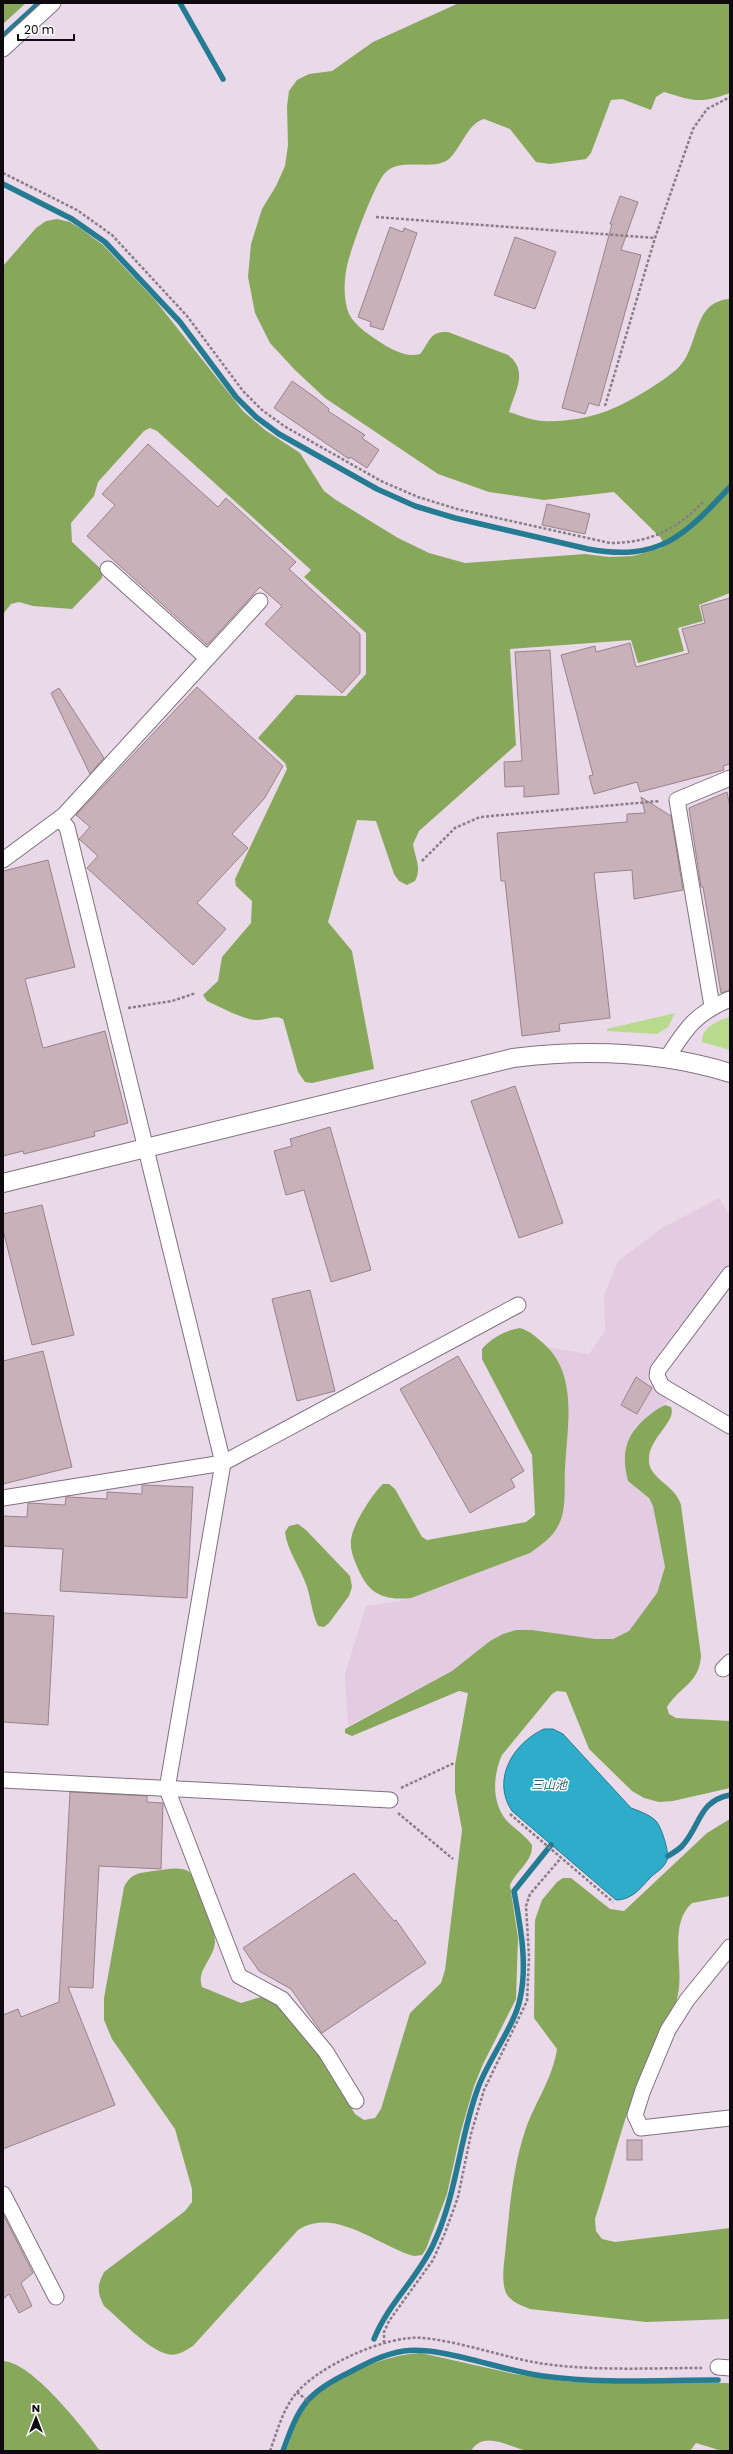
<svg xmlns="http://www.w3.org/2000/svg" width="733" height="2454" viewBox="0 0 733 2454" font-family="Poppins,'Noto Sans JP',sans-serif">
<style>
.built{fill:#e3cce1}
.green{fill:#b7da8c}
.forest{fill:#87a85a}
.water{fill:#2facca;stroke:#257b92}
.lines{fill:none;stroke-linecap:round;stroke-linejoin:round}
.stream{stroke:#257b92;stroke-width:5.5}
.building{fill:#c9b1b9;stroke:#99838a}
.minor-casing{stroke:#80717f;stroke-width:17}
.tertiary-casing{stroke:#80717f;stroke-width:20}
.path{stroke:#897d88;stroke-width:2.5;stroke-dasharray:3 2;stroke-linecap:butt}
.minor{stroke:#fff;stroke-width:15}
.tertiary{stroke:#fff;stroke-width:18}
.labels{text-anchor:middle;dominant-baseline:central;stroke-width:3;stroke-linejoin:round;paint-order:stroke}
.water-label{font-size:12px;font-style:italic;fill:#2b5c69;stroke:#fff}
</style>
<rect width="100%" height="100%" fill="#ead9e9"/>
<path class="built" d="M719 1198 730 1216V1265L647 1376 649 1384 672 1398 636 1426 625 1448 628 1481 649 1498 653 1506 665 1567 657 1593 639 1621 629 1631 613 1639H595L531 1630 490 1641 452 1671 348 1726 345 1674 366 1606 400 1601 530 1553 558 1361 548 1347 589 1354 605 1331 604 1295 618 1261 662 1228Z"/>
<g class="green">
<path d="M675 1013 668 1027 657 1034 607 1031V1029Z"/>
<path d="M729 1017 730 1050 702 1042C701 1028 717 1021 729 1017Z"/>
</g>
<g class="forest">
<path d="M3 3H26L3 24Z"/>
<path d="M459 3H730V93C699 104 694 101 664 92L656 97 651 110 622 99 611 100 591 153 586 159 550 164 536 162 510 129 484 119C468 123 461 148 449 159 432 172 401 156 385 173 374 185 351 248 347 266 344 280 343 300 349 314 355 326 372 337 383 344 393 350 407 358 420 354 430 342 429 331 448 332L508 355C529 371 515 391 509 412 519 415 533 421 544 421 560 422 582 419 598 414 618 409 664 382 679 367 700 346 692 301 730 299V593L699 605 703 621 678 628 684 651 638 663 631 640 510 649 516 745 419 831 413 844C415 858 422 868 415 881L407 885 399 881 394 874 376 821 357 820 328 922 352 951 374 1069 312 1083 305 1082 298 1072 283 1019C274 1014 265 1021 255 1020 239 1018 221 1007 207 1001L203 995 218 981 222 957 251 923 252 901 236 886 235 879 287 769 285 763 258 738 296 695 346 696 366 674V633L304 577 311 570 157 431 150 428 144 431 98 482 94 496 71 523 72 542 102 570V578L72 609 33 606 19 602 11 604 3 614V266L36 228 46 221 57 219 70 222 81 229 103 245 155 300 243 411 265 430 300 453 324 491 336 500 398 538 429 553 465 563 585 554 609 557 633 556 662 548 663 543 661 538 614 492 544 500 489 492 438 474 325 398 295 370 270 343 255 313 248 277 251 244 262 209 276 186 285 166 288 145 287 106 289 91 297 80 309 74 332 71 373 42Z"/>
<path d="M520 1328C530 1331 535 1336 543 1343 579 1374 567 1427 565 1469 564 1486 567 1511 558 1526 552 1538 541 1545 530 1553L411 1598C380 1601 367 1592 356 1564 353 1557 350 1548 351 1540 352 1526 372 1494 383 1484H389L395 1489 422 1537 427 1540 526 1522 535 1515 532 1455 482 1359V1349C491 1338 506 1330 520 1328Z"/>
<path d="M665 1405 671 1407C677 1421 650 1437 649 1458 647 1479 675 1484 681 1505L701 1656C699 1684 680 1686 667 1707L669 1714 676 1718 730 1721V1788L673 1801 659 1802 644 1798 632 1791 589 1749 566 1692 557 1691 552 1694 502 1755C493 1775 491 1803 507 1821 515 1829 525 1835 532 1845 533 1861 517 1870 510 1885L518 1938 516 1999 483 2064 474 2086 461 2131 447 2194 426 2249 422 2255 414 2256C378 2246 335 2206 298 2230L193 2346C185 2351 176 2357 167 2354 147 2349 120 2319 104 2306 97 2293 97 2285 104 2272L185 2211 192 2202V2189L175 2129 112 2039 104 2020V1998L124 1887C131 1873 139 1873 154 1871 164 1870 179 1866 188 1871 197 1876 216 1931 215 1942 214 1959 196 1970 202 1987L241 2003 261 1997 277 2004 320 2056 355 2114 364 2120 375 2118 381 2109 410 2013 441 1983 445 1970 462 1830 455 1792V1765L468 1693 459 1691 352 1736 345 1733V1729L452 1671 490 1641 503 1634 516 1630H532L595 1639H613L629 1631 657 1593 665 1567 653 1506 649 1498 628 1481C621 1454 625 1435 647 1417 653 1412 658 1408 665 1405Z"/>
<path d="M298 1524 306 1530 350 1576 352 1587 349 1596 329 1623 324 1627 318 1626C312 1614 311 1599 307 1587 301 1568 287 1551 285 1532L289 1526Z"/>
<path d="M730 1819V1896L692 1903C668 1925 684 1965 678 1994 672 2027 648 2057 636 2088 620 2131 609 2176 595 2219L596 2231 602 2239 615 2242 730 2228V2319L646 2322 530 2309C520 2305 508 2301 505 2290 501 2276 505 2259 506 2244 510 2205 513 2166 526 2128 536 2101 553 2077 557 2049L534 2018 535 1920 542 1900 557 1882 563 1878H571L610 1909 624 1911 707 1833Z"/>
<path d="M421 2353 514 2374 571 2382 730 2383V2451H722L696 2443 690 2451C637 2451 583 2454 530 2451 512 2450 485 2428 471 2451H286C292 2435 296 2419 306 2406 326 2378 387 2354 421 2353Z"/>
<path d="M3 2361C32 2362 83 2428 100 2451H3Z"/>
</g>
<path class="water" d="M544 1729H553L563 1734 631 1808C639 1811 648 1814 655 1820 661 1825 670 1853 667 1860 664 1869 654 1873 649 1879 639 1890 631 1900 616 1900L512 1811C491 1780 513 1743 544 1729Z"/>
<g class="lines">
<g class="stream">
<path d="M180 3 223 79"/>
<path d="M3 36 39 3"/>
<path d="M3 184 72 219 105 242 180 322 236 397 256 417 279 434 377 489 415 506 455 518 588 549C660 562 684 536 730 487"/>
<path d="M668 1856C673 1853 680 1849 683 1845 701 1824 699 1801 730 1795"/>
<path d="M374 2339C388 2304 417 2279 433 2245 457 2195 459 2139 478 2088 488 2060 515 2025 520 1999 528 1963 520 1925 514 1891L551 1845"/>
<path d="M283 2451C299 2406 306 2393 350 2372 367 2363 384 2354 404 2351 442 2346 502 2371 543 2376 601 2384 660 2380 718 2380"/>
</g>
</g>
<g class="building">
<path d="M620 196 638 202 621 250 641 255 599 406 589 403 585 414 562 408 612 224H610Z"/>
<path d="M390 227 403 232 404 228 417 233 383 330 370 326 371 322 358 317Z"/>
<path d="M515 237 556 252 535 309 494 295Z"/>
<path d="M292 381 316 398 329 409 328 411 365 435 362 438 379 450 367 468 350 457 349 459 274 408Z"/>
<path d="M148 444 218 507 226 498 296 562 289 569 360 634V673L342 693 265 624 282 606 260 587 207 645 87 536 115 505 102 494Z"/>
<path d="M547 504 590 514 585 534 542 525Z"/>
<path d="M730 598V764L723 766 724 770 640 792 637 782 594 794 589 776 593 775 561 655 595 646 596 652 630 643 636 667 689 653 682 629 705 623 701 606Z"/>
<path d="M550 650 559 794 524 797V786L505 787 504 762 522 761 515 652Z"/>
<path d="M197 687 283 766 264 799 232 834 248 848 197 903 226 929 193 965 87 868 98 856 79 839 90 827 76 815Z"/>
<path d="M59 688 104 758 90 774 51 693Z"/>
<path d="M727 792 730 807V990L721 993 703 887H701L689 808Z"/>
<path d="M641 797 671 816 683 890 634 899 632 870 594 873 610 1018 559 1024 560 1031 522 1036 505 881H501L497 833 627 822V814L645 813Z"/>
<path d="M48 860 75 967 25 979 43 1048 105 1031 128 1123 94 1132 95 1136 24 1154 23 1151 3 1156V871Z"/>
<path d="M515 1086 563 1223 519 1238 471 1101Z"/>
<path d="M330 1127 371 1270 331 1282 304 1190 286 1195 274 1151 292 1146 290 1139Z"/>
<path d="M42 1205 74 1335 32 1345 3 1230V1214Z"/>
<path d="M310 1290 335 1391 297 1401 272 1299Z"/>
<path d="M43 1351 72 1467 3 1484V1361Z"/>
<path d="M458 1356 524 1471 511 1479 515 1487 470 1513 400 1389Z"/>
<path d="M636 1377 652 1388 637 1414 621 1405Z"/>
<path d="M142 1485 193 1487 187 1598 60 1591 63 1549 3 1546V1516L27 1517 28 1503 65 1505 66 1497H68L107 1499V1492L142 1494Z"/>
<path d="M3 1613 54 1616 48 1725 3 1722Z"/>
<path d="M70 1792 147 1796V1802L163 1803 161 1869 99 1866 93 1988 68 1987 115 2105 3 2149V2015L18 2009 21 2017 59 2002Z"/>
<path d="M354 1873 394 1921 396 1920 426 1963 322 2033 291 1989 259 1971 243 1948Z"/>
<rect x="627" y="2140" width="15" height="20"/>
<path d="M3 2214 33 2273 21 2283 32 2306 19 2313 9 2294 3 2299Z"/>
</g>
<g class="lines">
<g class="minor-casing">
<g id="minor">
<path d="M3 49 53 3"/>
<path d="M108 569 207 658"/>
<path d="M59 819 67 827 223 1463 167 1789 239 1976 282 1999 326 2052 356 2101"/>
<path d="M3 860 64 815 260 601"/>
<path d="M712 1006 677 800 730 778"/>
<path d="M667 1058C686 1028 696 1013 730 999"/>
<path d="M730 1274 658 1370 657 1376 662 1386 730 1426"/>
<path d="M3 1498 223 1463 518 1305"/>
<path d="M723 1669 730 1662"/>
<path d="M3 1780 390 1800"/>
<path d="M730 1947 687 2000 668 2030 643 2090 635 2115 641 2128 730 2118"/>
<path d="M3 2194 56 2297"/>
<path d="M718 2367 730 2368"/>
</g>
</g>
<g class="tertiary-casing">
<path id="tertiary" d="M3 1183 513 1058C587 1049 659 1051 730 1073"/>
</g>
<g class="path">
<path d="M3 173 77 210 112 235 187 316 243 391 262 410 284 426 381 481 418 497 457 509 610 543C649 543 676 530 703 502"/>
<path d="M376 217 655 238"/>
<path d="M605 406 655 238 693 129 707 109 730 97"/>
<path d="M422 861 455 828 480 817 660 801"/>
<path d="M128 1008 172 1001 196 993"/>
<path d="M401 1788 454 1763"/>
<path d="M398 1813 453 1859"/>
<path d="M510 1814 613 1902"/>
<path d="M384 2343V2332L389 2321 433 2260 445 2233 458 2197 471 2134 484 2090 527 2001 529 1956 526 1906 530 1894 561 1858"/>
<path d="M297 2392 309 2402"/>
<path d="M270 2451C277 2432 282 2412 294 2396 315 2367 388 2334 423 2338 464 2342 504 2358 545 2364 596 2371 650 2368 702 2368"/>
</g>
<use href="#minor" class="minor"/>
<use href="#tertiary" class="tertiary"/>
</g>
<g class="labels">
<g class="water-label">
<text x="549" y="1784">三山池</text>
</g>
</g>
<rect width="733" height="2454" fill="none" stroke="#0f0a0f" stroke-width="8"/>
<g transform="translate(36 2418)" stroke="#ffffff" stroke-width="3" paint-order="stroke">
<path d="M0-3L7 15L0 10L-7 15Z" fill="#0f0a0f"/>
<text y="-6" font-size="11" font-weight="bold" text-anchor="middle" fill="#0f0a0f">N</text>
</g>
<path d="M18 34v6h56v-6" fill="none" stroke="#0f0a0f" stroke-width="2"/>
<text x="24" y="34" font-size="12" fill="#0f0a0f" stroke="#ffffff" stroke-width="3" paint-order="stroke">20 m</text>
</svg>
